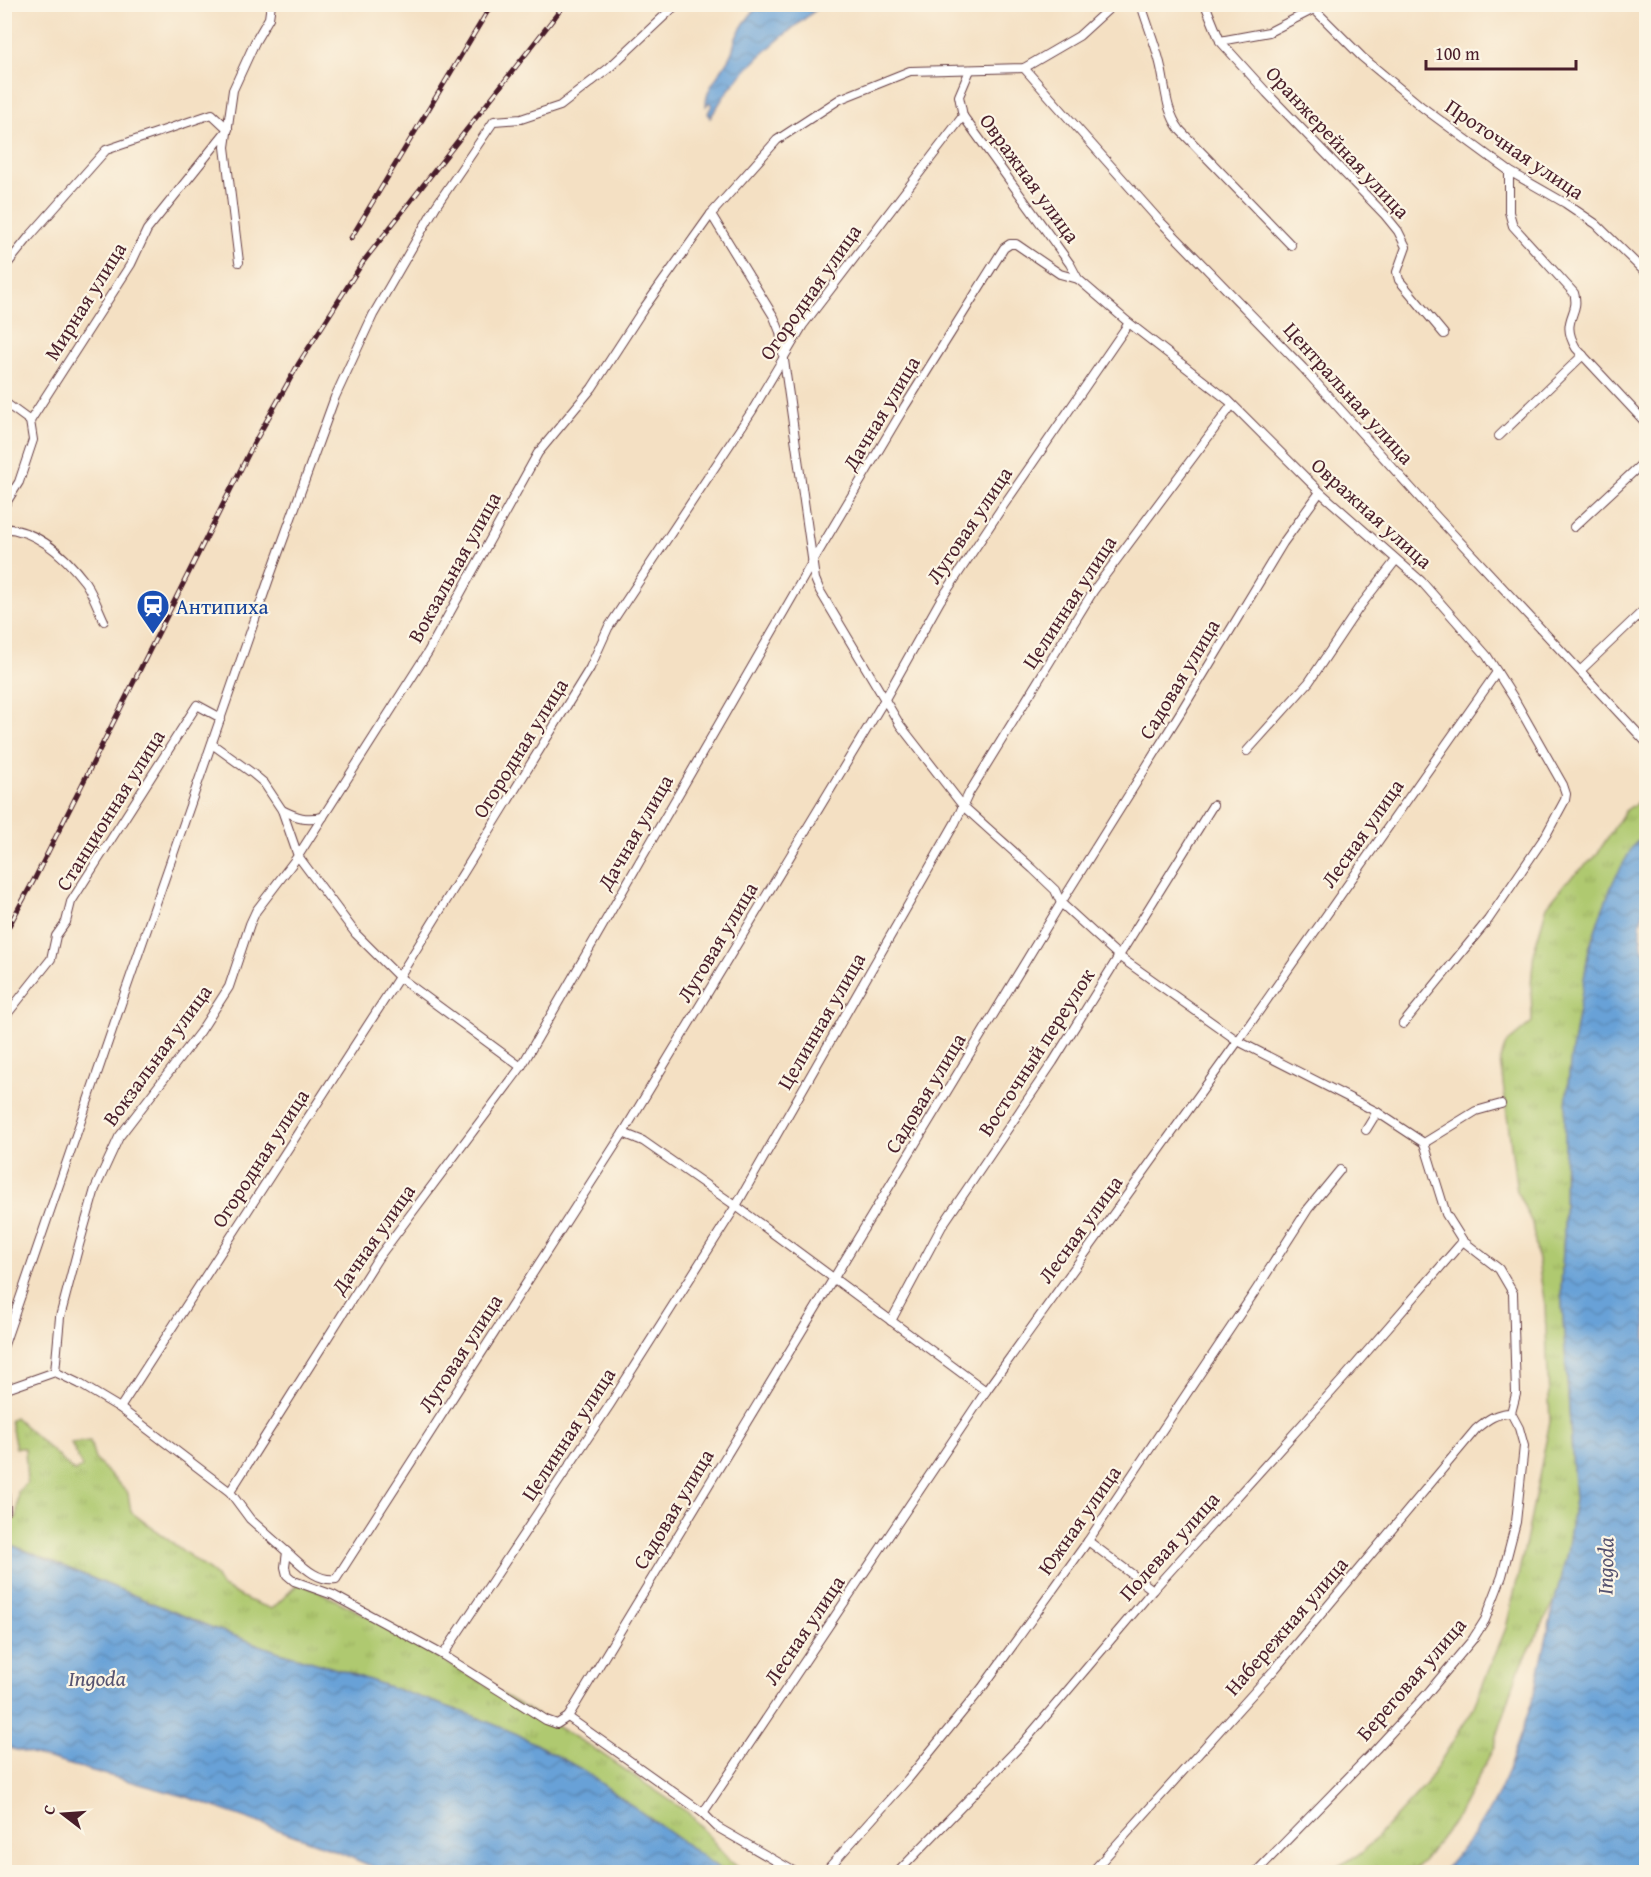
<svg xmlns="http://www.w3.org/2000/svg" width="1651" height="1877" viewBox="0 0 1651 1877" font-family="'Gentium Book Plus',serif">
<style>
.grass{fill:url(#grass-tufts);stroke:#7c744d;stroke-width:1.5}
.water{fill:url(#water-waves);stroke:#596081;stroke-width:1.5}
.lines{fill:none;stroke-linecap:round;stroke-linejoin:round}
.street-casing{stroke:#643c42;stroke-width:10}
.street{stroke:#fff;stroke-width:8}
.rail-casing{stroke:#4a1f2b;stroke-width:5}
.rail{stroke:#fcf5e5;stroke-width:3;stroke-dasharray:9;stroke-linecap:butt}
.labels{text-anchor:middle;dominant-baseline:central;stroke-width:4.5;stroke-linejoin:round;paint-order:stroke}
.street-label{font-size:21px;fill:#4a1f2b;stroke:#fcf5e5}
.transit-label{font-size:21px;fill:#164399;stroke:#fcf5e5;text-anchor:start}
.water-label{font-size:22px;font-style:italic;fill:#565370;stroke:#fcf5e5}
</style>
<defs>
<pattern id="grass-tufts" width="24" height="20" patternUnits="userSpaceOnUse" patternTransform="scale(1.5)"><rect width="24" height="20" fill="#afc96f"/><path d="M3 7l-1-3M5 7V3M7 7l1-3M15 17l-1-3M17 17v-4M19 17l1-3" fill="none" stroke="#98ac60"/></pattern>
<pattern id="water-waves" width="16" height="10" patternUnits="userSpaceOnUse" patternTransform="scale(1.5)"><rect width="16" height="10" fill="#68a1d7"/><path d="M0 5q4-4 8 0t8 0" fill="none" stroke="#5883af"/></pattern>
</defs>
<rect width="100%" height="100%" fill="#fcf5e5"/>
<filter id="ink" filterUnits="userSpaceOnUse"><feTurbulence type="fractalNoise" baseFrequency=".0167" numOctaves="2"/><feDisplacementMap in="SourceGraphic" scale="12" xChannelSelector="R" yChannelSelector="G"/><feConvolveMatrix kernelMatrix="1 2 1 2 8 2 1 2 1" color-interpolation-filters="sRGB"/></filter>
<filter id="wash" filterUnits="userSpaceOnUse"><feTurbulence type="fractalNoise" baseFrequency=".008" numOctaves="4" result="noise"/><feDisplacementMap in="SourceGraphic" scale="24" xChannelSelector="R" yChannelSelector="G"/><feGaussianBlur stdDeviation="1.35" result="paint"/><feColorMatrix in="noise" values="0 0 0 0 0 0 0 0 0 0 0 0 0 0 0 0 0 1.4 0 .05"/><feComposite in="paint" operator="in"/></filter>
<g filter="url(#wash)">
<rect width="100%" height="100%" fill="#f4e0c3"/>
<g class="grass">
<path d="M1646 796V833L1633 846 1600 916 1589 949 1570 1063 1565 1116 1564 1231 1561 1289 1575 1499 1567 1553 1555 1600 1517 1674 1493 1749 1459 1814 1424 1860 1411 1872H1328L1363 1852 1426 1784 1472 1711 1506 1628 1526 1542 1550 1421 1545 1306 1532 1223 1517 1192 1500 1060 1506 1044 1532 1022 1531 985 1534 951 1547 906 1566 882 1595 857 1625 811Z"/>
<path d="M15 1417 75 1472 82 1467 71 1443 90 1441 95 1459 128 1493 131 1512 214 1574 221 1586 248 1600 272 1609 299 1583 324 1594 373 1619 590 1746 690 1814 729 1860 744 1872H724L581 1769 517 1734 466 1713 343 1671 276 1651 213 1628 5 1542V1524L17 1517 18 1491 27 1483 25 1448H16L10 1420Z"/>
</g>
<g class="water">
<path d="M778 5H822C790 30 757 55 731 87 723 96 717 108 710 118L708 113 712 105 709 102 706 106C705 88 722 72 730 56 733 51 734 44 736 38 741 26 748 17 757 8L774 9Z"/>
<path d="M1646 833V899L1640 925 1642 946 1646 955V1823L1639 1872H1442L1475 1833 1495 1800 1508 1771 1533 1698 1555 1600 1567 1553 1575 1499 1561 1289 1564 1231 1565 1116 1570 1063 1589 949 1600 916 1613 882 1633 846Z"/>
<path d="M4 1542 213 1628 276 1651 343 1671 466 1713 517 1734 581 1769 724 1872H385L324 1846 187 1797 5 1747Z"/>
</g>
</g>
<g filter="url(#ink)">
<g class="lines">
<g class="street-casing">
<g id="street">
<path d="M1141 4C1147 24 1155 43 1160 63 1166 87 1165 110 1180 130L1291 245"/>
<path d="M1205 4 1220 41 1267 93 1385 215 1398 231 1406 247 1397 272 1399 280 1444 334"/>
<path d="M1314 4V9L1362 57 1422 107 1509 171 1565 203 1596 224 1646 273"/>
<path d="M1220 41 1269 32 1314 9"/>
<path d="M1024 68 1158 219 1303 368 1437 517 1646 742"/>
<path d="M970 70 959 96 963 116 1070 264 1078 279 1129 323 1228 400 1320 492 1421 581 1487 656 1513 697 1563 785 1566 794 1565 800 1546 835 1488 920 1403 1024"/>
<path d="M1509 171V212L1513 226 1574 293C1581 315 1559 319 1576 348L1646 423"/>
<path d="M711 214 774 317 780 332 815 579 820 591 900 725 963 806 1033 869 1055 890 1061 903 1120 957 1238 1041 1377 1112 1424 1143"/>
<path d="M239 262 225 147 233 90 255 42 269 18 271 4"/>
<path d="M4 268 29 237 106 150 212 114 228 129 147 230 131 264 30 421 33 440 19 482 4 506"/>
<path d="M4 402 30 421"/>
<path d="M1499 436 1583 355"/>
<path d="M1574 527 1646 460"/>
<path d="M4 528C39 531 65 556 85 582 93 594 98 608 104 621"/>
<path d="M1581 670 1646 608"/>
<path d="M212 744 252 773 264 783 282 810 298 856 356 934 399 977 521 1067"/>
<path d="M1247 751 1309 682 1358 609 1396 560"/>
<path d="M282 810C298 818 305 820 323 817"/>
<path d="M4 1018 51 959 56 936 66 922 71 902 197 705 221 718"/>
<path d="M1366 1130 1377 1112"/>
<path d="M623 1133 643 1141 736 1206 986 1391"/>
<path d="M1424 1143 1476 1111 1501 1104"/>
<path d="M891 1321 942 1226 1053 1062 1213 805"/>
<path d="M4 1345 122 1001 270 576 335 397 373 315 436 206 494 121 521 119 560 106 609 68 677 4"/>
<path d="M55 1372 60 1317 79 1245 95 1189 119 1137 200 1032 229 987 250 924 256 911 298 856 428 652 538 453 592 388 644 308 711 214 777 140 840 99 910 71 1024 68 1079 36 1114 4"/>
<path d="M4 1390 55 1372 80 1384 120 1408 230 1492 250 1519 287 1552 285 1567 287 1575 294 1581 333 1595 443 1655 546 1720 557 1724 568 1717 703 1813 717 1827 795 1872"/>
<path d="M120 1408 399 977 590 668 608 628 752 411 803 325 963 116"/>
<path d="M4 1469 6 1511"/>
<path d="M230 1492 378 1258 521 1067 813 561 905 406 1004 248 1010 244H1016L1060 274 1078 279"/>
<path d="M1088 1541 1153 1590"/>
<path d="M287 1552C301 1564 316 1582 336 1579L623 1133 885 699 940 601 1001 509 1129 323"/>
<path d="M443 1655 609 1406 736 1206 955 823 969 793 1094 590 1232 405"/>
<path d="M568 1717 1061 903 1180 713 1283 543 1320 492"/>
<path d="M703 1813 986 1391 1238 1041 1497 672"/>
<path d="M825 1872 908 1779 982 1688 1088 1541 1256 1290 1308 1209 1340 1170"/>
<path d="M898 1872 1023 1743 1153 1590 1344 1378 1463 1241"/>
<path d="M1092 1872 1275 1669 1476 1429C1488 1419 1496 1413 1511 1413"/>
<path d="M1256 1872 1376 1749 1426 1695 1473 1639 1485 1620 1502 1576 1516 1522 1524 1446 1519 1428 1511 1413 1516 1394 1513 1293 1499 1269 1463 1241 1446 1214 1424 1143"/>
</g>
</g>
<use href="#street" class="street"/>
<g class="rail-casing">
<g id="rail">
<path d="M351 238 492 4"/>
<path d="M4 935 35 878 253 445 299 363 363 262 565 4"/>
</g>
</g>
<use href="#rail" class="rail"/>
</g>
</g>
<defs>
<g id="station-pin" transform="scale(1.725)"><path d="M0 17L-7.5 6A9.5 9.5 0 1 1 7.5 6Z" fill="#1a4fb4" stroke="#fcf5e5"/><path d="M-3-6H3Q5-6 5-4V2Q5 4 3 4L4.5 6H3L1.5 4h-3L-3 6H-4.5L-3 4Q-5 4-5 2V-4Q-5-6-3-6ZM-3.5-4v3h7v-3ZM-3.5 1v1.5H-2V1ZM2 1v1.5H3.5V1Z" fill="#fff"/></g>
</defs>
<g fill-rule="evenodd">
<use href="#station-pin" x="153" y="606"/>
</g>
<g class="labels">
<g class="street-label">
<text transform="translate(1338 142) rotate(47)">Оранжерейная улица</text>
<text transform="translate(1515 149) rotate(34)">Проточная улица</text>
<text transform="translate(1030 178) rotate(54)">Овражная улица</text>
<text transform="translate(810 292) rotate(-55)">Огородная улица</text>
<text transform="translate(85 301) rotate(-58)">Мирная улица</text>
<text transform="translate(1349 393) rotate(48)">Центральная улица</text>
<text transform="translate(881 413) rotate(-59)">Дачная улица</text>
<text transform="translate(1372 513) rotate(42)">Овражная улица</text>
<text transform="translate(969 525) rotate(-56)">Луговая улица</text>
<text transform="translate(454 567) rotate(-61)">Вокзальная улица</text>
<text transform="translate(1069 602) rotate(-57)">Целинная улица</text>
<text transform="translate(1179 679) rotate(-59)">Садовая улица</text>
<text transform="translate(520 748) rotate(-58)">Огородная улица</text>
<text transform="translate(110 810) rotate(-58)">Станционная улица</text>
<text transform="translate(635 832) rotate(-60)">Дачная улица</text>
<text transform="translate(1362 833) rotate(-55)">Лесная улица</text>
<text transform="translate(717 942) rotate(-59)">Луговая улица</text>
<text transform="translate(821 1021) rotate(-60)">Целинная улица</text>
<text transform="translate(1036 1052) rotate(-57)">Восточный переулок</text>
<text transform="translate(157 1055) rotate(-54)">Вокзальная улица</text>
<text transform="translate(925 1093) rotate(-59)">Садовая улица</text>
<text transform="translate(260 1158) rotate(-57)">Огородная улица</text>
<text transform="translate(1080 1229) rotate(-54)">Лесная улица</text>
<text transform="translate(373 1239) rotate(-55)">Дачная улица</text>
<text transform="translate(460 1353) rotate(-57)">Луговая улица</text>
<text transform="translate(568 1434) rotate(-57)">Целинная улица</text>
<text transform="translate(673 1509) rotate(-59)">Садовая улица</text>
<text transform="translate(1079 1520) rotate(-55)">Южная улица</text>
<text transform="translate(1169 1546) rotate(-48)">Полевая улица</text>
<text transform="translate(1286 1626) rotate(-49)">Набережная улица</text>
<text transform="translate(804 1630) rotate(-56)">Лесная улица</text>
<text transform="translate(1411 1679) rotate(-49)">Береговая улица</text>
</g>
<g class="transit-label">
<text x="176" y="606">Антипиха</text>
</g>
<g class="water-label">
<text transform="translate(1605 1566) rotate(-89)">Ingoda</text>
<text x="97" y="1678">Ingoda</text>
</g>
</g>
<rect width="1651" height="1877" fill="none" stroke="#fcf5e5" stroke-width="24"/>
<g transform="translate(63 1814) rotate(287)" stroke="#fcf5e5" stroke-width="4.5" paint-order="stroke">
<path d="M0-4.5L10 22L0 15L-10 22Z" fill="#4a1f2b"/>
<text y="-9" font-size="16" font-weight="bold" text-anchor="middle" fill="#4a1f2b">С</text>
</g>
<path d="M1426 60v9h150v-9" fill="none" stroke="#4a1f2b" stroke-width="3"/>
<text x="1435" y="60" font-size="18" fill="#4a1f2b" stroke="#fcf5e5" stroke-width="4.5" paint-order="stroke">100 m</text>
</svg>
